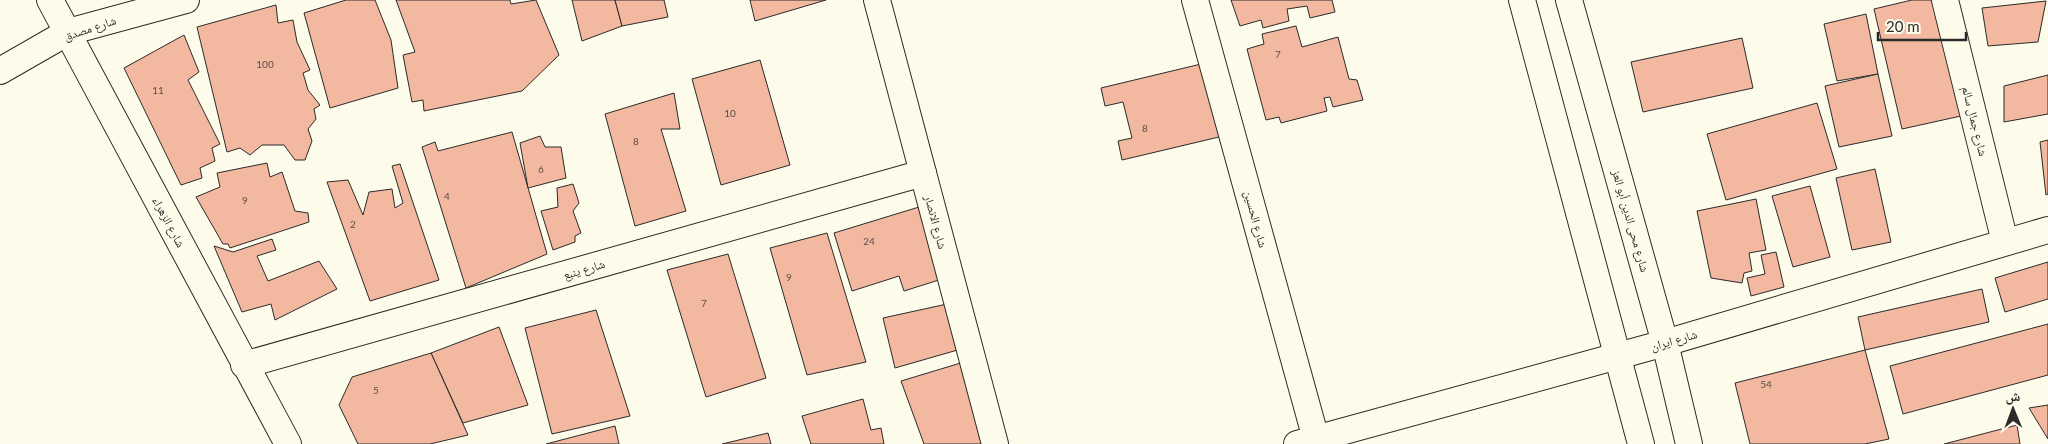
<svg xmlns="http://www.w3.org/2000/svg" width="2048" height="444" viewBox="0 0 2048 444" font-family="Lato,'Noto Naskh Arabic',sans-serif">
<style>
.building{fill:#f2b8a0;stroke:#2b2b2b}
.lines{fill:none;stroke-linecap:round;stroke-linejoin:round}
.street-casing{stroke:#2b2b2b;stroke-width:28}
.street{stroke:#fdfbea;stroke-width:26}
.labels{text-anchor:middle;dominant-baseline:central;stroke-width:4;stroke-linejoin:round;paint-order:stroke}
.number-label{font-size:10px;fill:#5d4e48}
.street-label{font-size:12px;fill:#2b2b2b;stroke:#fdfbea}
</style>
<rect width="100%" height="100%" fill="#fdfbea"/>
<g class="building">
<path d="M346 0H375L391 40 398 88 330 108 304 13Z"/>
<path d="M396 0H510L511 4 536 0 559 55 522 91 424 111 423 100 412 102 403 55 415 52Z"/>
<path d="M572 0H615L622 26 582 41Z"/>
<path d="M615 0H664L668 17 622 26Z"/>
<path d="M750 0H826L755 21Z"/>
<path d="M1231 0H1332L1335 12 1310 18 1307 6 1287 9 1289 21 1263 28 1261 20 1240 26Z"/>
<path d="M1912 0H1934L1961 116 1902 129 1874 9Z"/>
<path d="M2046 1 2038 42 1988 46 1982 8Z"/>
<path d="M276 5 278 23 293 20 297 42 310 70 303 73 308 90 320 105 314 109 316 119 308 129 312 141 305 160H295L284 145H262L250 155 240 148 227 152 197 27Z"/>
<path d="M1866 14 1878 74 1837 81 1824 24Z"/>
<path d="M1296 26 1302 47 1338 37 1349 79 1357 80 1363 100 1333 107 1330 97 1324 98 1327 111 1281 123 1279 117 1266 120 1247 49 1264 44 1262 34Z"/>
<path d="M184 35 199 72 188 80 220 144 212 148 215 161 200 168 202 178 181 185 124 68Z"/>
<path d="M1742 38 1753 88 1643 112 1631 62Z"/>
<path d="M760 60 790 165 721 185 692 79Z"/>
<path d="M1201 64 1219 137 1122 160 1118 141 1132 138 1123 102 1105 106 1101 88Z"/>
<path d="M1878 74 1892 136 1839 147 1825 86Z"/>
<path d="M2048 75V114L2004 122V86Z"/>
<path d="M674 93 680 129H661L686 211 635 226 605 114Z"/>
<path d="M1817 103 1837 169 1726 200 1707 134Z"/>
<path d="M512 132 547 254 466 288 422 147 435 142 438 151Z"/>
<path d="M540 136 545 147H561L566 178 528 188 520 143Z"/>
<path d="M2048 140V194L2046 195 2040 142Z"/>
<path d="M267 163 270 177 282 172 295 211 308 213 309 222 230 248 228 244H223L196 197 220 187 217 173Z"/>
<path d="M400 164 439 280 370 301 327 182 348 180 363 215 369 192 392 189 395 208 403 203 392 166Z"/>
<path d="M1875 169 1891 242 1852 250 1836 178Z"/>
<path d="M573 184 579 203 573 211 581 233 575 236V242L553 250 541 211 558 207 557 188Z"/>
<path d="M1810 186 1830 257 1793 267 1772 196Z"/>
<path d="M1756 199 1766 250 1749 253 1752 271 1744 273 1742 283 1711 278 1697 211Z"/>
<path d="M919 207 942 279 904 291 899 276 852 291 834 233Z"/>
<path d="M827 233 866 362 807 375 770 248Z"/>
<path d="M272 239 276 250 257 256 268 281 319 261 337 289 275 320 271 304 242 312 214 246 233 252Z"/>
<path d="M1776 252 1784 287 1751 296 1747 278 1765 274 1761 255Z"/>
<path d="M728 254 766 378 706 397 667 270Z"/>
<path d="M2048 262V299L2005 312 1995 278Z"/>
<path d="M1982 289 1989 322 1865 350 1858 317Z"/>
<path d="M947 304 961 349 895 368 883 318Z"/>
<path d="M596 310 630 416 552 434 525 328Z"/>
<path d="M2048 324V375L1903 414 1890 366Z"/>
<path d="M499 327 528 405 463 423 431 353Z"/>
<path d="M1865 350 1889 439 1865 444H1750L1735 383Z"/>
<path d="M431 353 468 435 430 444H358L339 405 352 377Z"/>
<path d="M964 362 988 444H924L901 381Z"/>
<path d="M863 399 871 430 881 428 884 444H811L802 416Z"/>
<path d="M2048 405V439L2029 408Z"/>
<path d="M2017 425 2020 444H1944Z"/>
<path d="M615 426 619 444H546Z"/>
<path d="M768 433 771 444H722Z"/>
</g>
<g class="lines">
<g class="street-casing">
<g id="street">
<path d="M50 0 288 444"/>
<path d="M877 0 995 444"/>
<path d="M1195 0 1316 439"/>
<path d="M1522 0 1641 444"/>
<path d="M1569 0 1665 343 1689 444"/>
<path d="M1945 0 2005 242"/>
<path d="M0 71 68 32 186 0"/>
<path d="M244 365 923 173"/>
<path d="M1297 444 1665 343 2048 230"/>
</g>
</g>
<use href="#street" class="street"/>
</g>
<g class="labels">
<g class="number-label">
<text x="1278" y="54">7</text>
<text x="265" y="64">100</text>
<text x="158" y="90">11</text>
<text x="730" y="113">10</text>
<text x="1145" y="128">8</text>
<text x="636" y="141">8</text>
<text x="541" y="169">6</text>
<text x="447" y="196">4</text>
<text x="245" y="200">9</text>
<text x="353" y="224">2</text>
<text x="869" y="241">24</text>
<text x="789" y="277">9</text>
<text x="704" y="303">7</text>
<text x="1766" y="384">54</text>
<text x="376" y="390">5</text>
</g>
<g class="street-label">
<text transform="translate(90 28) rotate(-18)">شارع مصدق</text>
<text transform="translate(1975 121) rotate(76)">شارع جمال سالم</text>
<text transform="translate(1256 219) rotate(75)">شارع الحسين</text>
<text transform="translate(1631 221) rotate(74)">شارع محى الدين أبو العز</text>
<text transform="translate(169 222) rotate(62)">شارع الزهراء</text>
<text transform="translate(936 222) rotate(75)">شارع الانصار</text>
<text transform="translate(584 269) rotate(-16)">شارع ينبع</text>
<text transform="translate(1674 340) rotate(-16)">شارع ايران</text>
</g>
</g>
<g transform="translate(2013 409) rotate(359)" stroke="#fdfbea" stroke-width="4" paint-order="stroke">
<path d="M0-4L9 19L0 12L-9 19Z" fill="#2b2b2b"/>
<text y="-8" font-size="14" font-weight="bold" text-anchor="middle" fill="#2b2b2b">ش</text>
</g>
<path d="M1878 32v8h88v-8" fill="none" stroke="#2b2b2b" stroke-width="2.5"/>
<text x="1886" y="32" font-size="15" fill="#2b2b2b" stroke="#fdfbea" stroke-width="4" paint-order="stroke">20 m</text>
</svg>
